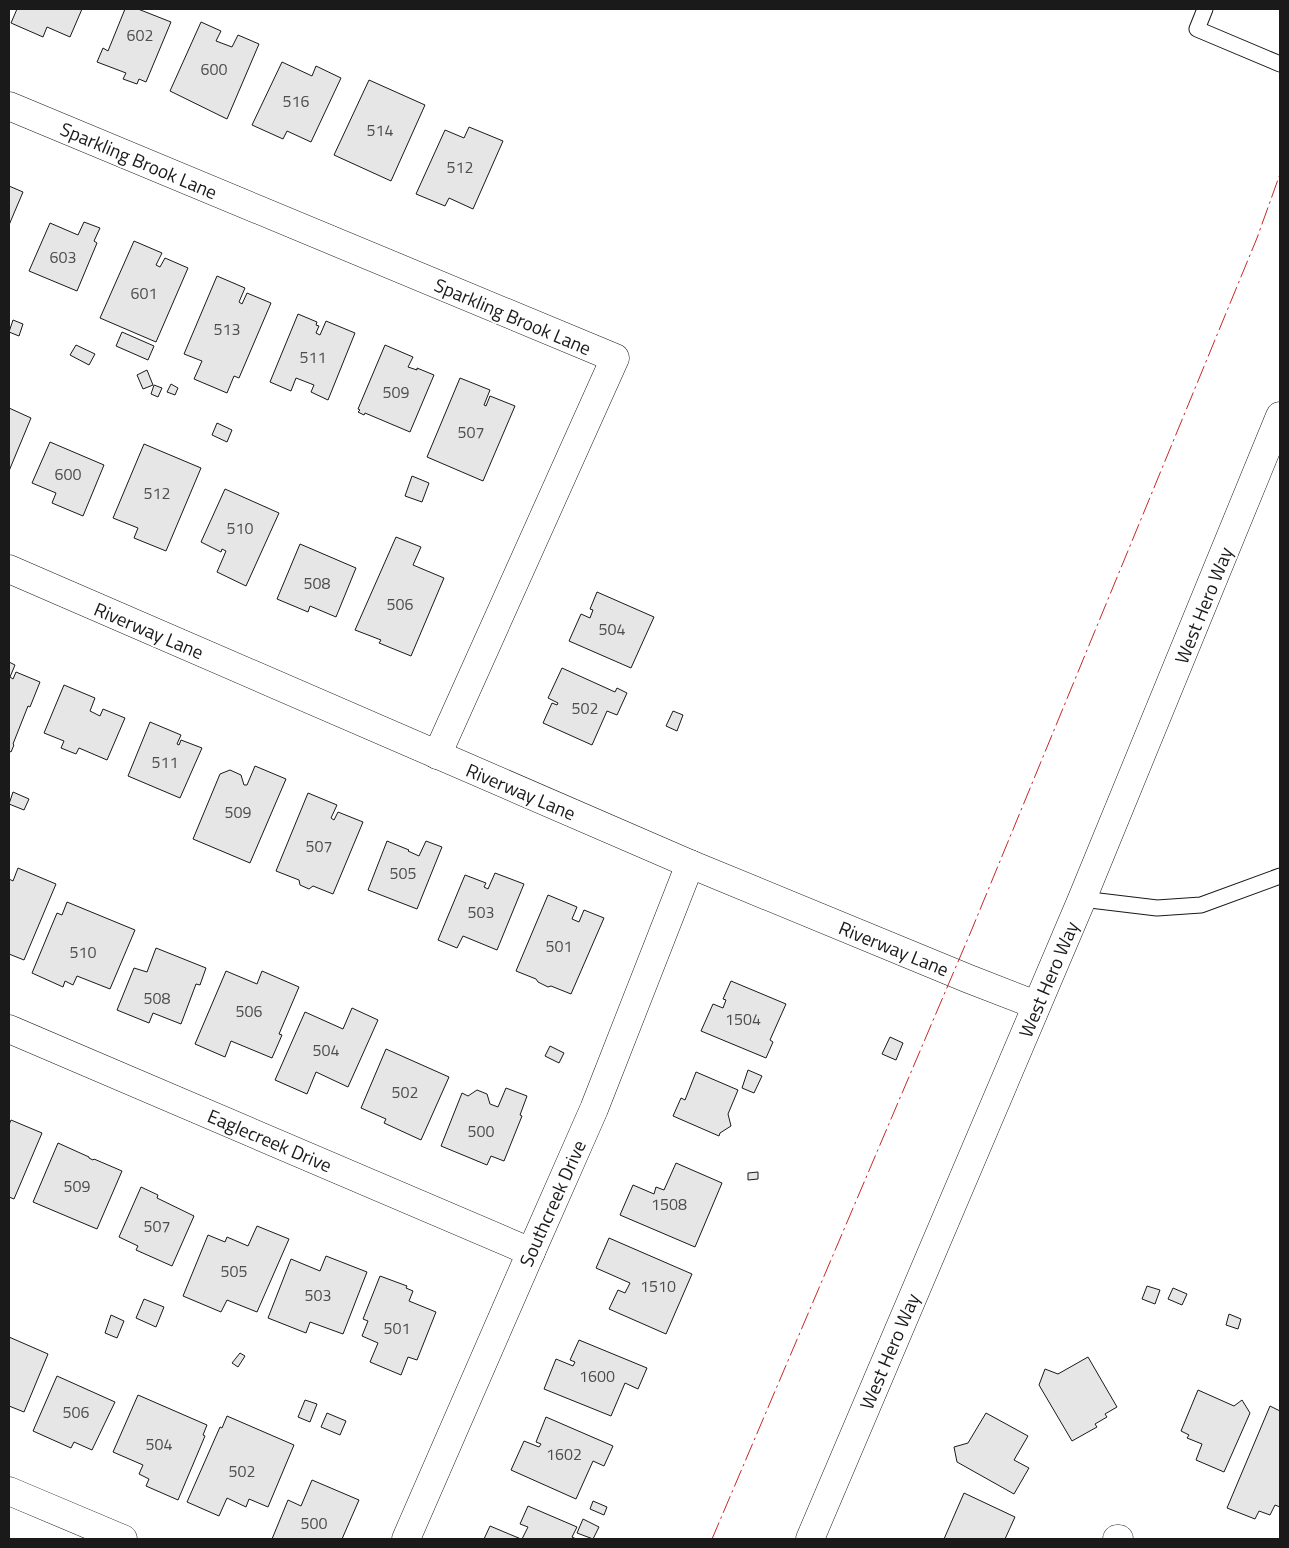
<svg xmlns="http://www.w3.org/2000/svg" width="1289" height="1548" viewBox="0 0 1289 1548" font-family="'Titillium Web',sans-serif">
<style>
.building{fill:#e6e6e6;stroke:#1a1a1a}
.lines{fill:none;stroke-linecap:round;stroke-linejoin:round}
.service-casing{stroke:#1a1a1a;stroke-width:17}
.minor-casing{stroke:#1a1a1a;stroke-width:29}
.secondary-casing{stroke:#1a1a1a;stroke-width:29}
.service{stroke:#fff;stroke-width:15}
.minor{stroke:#fff;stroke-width:28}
.secondary{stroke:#fff;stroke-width:28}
.power{stroke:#c62828;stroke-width:1;stroke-dasharray:18 4 2.5 4;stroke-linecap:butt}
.labels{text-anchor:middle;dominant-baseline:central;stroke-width:4;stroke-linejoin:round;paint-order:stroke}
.number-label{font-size:16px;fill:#4d4d4d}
.street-label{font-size:19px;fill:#1a1a1a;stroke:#fff}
</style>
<rect width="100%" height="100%" fill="#fff"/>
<g class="building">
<path d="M17 9H82L70 37 47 27 43 37 11 23Z"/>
<path d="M125 9H138L171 22 146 82 139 79 137 84 123 79 126 73 97 62 103 48 108 51Z"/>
<path d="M201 22 221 31 216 41 232 47 238 35 259 44 227 119 170 91Z"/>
<path d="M282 62 312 76 316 66 341 78 311 142 287 131 283 139 252 125Z"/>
<path d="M369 80 425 105 391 181 334 155Z"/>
<path d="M469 127 503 141 473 209 449 198 445 206 416 194 445 130 464 138Z"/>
<path d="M9 186 23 192 9 225Z"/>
<path d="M84 222 100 228 94 241 97 243 77 291 29 271 50 223 78 235Z"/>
<path d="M134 241 162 253 156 265 160 267 165 258 188 268 156 342 100 318Z"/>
<path d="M217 276 245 288 239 302 242 304 247 293 271 303 239 378 234 376 227 393 194 379 202 361 184 354Z"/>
<path d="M298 314 317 322 316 325 319 326 316 333 320 335 326 321 355 333 328 400 311 392 314 385 296 378 291 391 270 382Z"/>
<path d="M13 320 23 324 19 336 9 332Z"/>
<path d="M122 332 154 346 148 360 116 346Z"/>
<path d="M76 345 95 354 89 365 70 355Z"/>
<path d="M385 345 413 357 408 367 417 370V368L434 375 410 432 365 413 364 415 358 412 360 410 358 409Z"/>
<path d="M147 370 153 385 143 389 137 375Z"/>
<path d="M460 378 490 390 484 405 486 406 490 396 515 406 483 481 427 457Z"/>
<path d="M171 384 178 388 175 395 167 392Z"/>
<path d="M154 385 162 388 158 397 151 394Z"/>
<path d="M9 408 31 418 9 471Z"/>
<path d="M217 423 232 430 227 442 212 435Z"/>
<path d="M50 442 104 465 83 516 52 503 56 493 32 483Z"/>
<path d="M144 444 201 468 166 551 134 538 138 528 113 518Z"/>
<path d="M412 476 429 483 422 502 405 496Z"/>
<path d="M225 489 279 513 246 586 217 572 226 551 222 549 221 552 201 542Z"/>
<path d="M396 537 421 547 413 565 444 578 411 656 379 643 381 640 355 630Z"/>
<path d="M300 544 356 568 336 617 310 606 308 612 277 599Z"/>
<path d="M597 592 654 617 631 668 569 641 581 614 590 618 593 610 590 609Z"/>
<path d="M9 662 15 665 10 677 13 679 16 672 40 682 30 707 28 706 13 744 14 745 11 752 9 751Z"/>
<path d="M562 668 615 692 617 688 627 693 617 715 607 711 592 745 543 723 552 703 557 705 558 703 548 698Z"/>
<path d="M64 685 95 698 90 711 100 716 103 709 125 718 107 760 79 748 76 754 61 748 64 741 44 733Z"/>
<path d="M673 711 683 715 677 731 666 726Z"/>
<path d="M150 722 181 735 177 744 179 745 181 740 202 748 180 798 128 776Z"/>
<path d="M255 766 286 779 250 863 193 839 220 774 230 770 241 775 244 785H247Z"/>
<path d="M13 792 29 799 24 810 9 804Z"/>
<path d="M308 793 337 805 331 818 334 820 338 812 363 822 333 894 313 886 309 889 300 885 299 880 276 871Z"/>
<path d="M387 841 409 850 408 851 419 856 426 841 442 847 417 909 368 890Z"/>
<path d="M18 868 56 884 24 960 9 954V879L13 881Z"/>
<path d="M495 873 524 884 497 950 463 936 457 948 438 940 465 875 486 883 484 887 488 889Z"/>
<path d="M548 895 577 907 572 919 579 922 584 910 604 918 571 994 551 986 548 987 538 982 536 979 516 971Z"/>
<path d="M67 902 135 930 110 989 77 976 73 985 65 981 63 987 32 973 57 913 62 915Z"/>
<path d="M156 948 206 968 200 985 196 984 181 1024 153 1013 149 1023 117 1010 134 968 147 972Z"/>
<path d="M226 971 257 984 262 971 299 987 279 1034 282 1035 272 1058 231 1041 225 1057 195 1044Z"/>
<path d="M731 981 786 1004 770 1040 773 1042 766 1058 701 1031 713 1004 723 1008 726 1000 723 999Z"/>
<path d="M352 1008 378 1020 348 1087 316 1072 307 1094 275 1080 305 1012 343 1029Z"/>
<path d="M890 1037 903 1043 896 1060 882 1054Z"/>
<path d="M550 1046 564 1053 559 1063 545 1056Z"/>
<path d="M386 1049 449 1077 421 1140 384 1123 386 1119 361 1108Z"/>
<path d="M748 1070 762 1076 754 1093 742 1088Z"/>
<path d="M696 1072 738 1090 728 1114 731 1126 720 1133 719 1136 673 1116 681 1098 685 1100Z"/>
<path d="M506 1088 527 1096 520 1115 522 1116 504 1161 491 1156 487 1165 441 1146 462 1093 468 1096 477 1090 487 1094 490 1104 498 1107Z"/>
<path d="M11 1120 42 1133 14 1199 9 1197V1125Z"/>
<path d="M58 1143 89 1157V1158L93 1160 94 1159 122 1171 97 1229 33 1202Z"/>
<path d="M676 1163 722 1183 695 1247 620 1215 633 1185 654 1194 656 1187 664 1190Z"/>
<path d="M758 1172V1179L748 1180V1173Z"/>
<path d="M141 1187 158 1195 157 1198 194 1216 172 1266 136 1250 138 1246 119 1237Z"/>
<path d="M257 1226 289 1239 257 1312 227 1300 221 1312 183 1296 208 1235 225 1242 227 1237 248 1246Z"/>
<path d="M609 1238 692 1274 666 1334 609 1309 618 1290 625 1293 630 1283 596 1268Z"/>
<path d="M326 1256 367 1272 343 1334 310 1322 306 1333 268 1318 291 1259 320 1271Z"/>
<path d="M380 1276 407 1286 406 1288 413 1291 409 1301 436 1312 417 1360 408 1357 401 1375 370 1362 378 1343 362 1336 368 1321 363 1319Z"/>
<path d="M1147 1286 1160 1290 1155 1304 1142 1299Z"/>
<path d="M1173 1288 1187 1294 1182 1305 1168 1299Z"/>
<path d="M144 1299 164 1307 156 1327 136 1318Z"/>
<path d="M1229 1314 1241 1319 1238 1329 1226 1325Z"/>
<path d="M111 1315 124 1321 117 1338 105 1333Z"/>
<path d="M9 1337 48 1354 24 1412 9 1406Z"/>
<path d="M579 1340 647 1368 638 1389 625 1383 611 1416 544 1389 556 1359 573 1366 575 1362 570 1360Z"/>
<path d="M240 1353 245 1356 238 1367 232 1363Z"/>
<path d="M1088 1357 1117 1407 1105 1414 1107 1417 1095 1424 1097 1427 1072 1441 1039 1385 1045 1369 1058 1374Z"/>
<path d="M57 1376 115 1402 92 1450 74 1442 71 1448 33 1431Z"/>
<path d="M1198 1390 1234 1406 1242 1400 1250 1413 1224 1472 1196 1460 1202 1444 1187 1438 1189 1435 1181 1431Z"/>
<path d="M138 1395 207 1425 203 1435 205 1436 178 1500 146 1486 149 1479 139 1474 143 1465 113 1452Z"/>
<path d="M305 1400 317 1404 310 1422 298 1417Z"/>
<path d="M1270 1406 1280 1411V1507L1275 1505 1270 1515 1259 1511 1255 1519 1227 1508Z"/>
<path d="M327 1413 346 1421 340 1435 321 1427Z"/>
<path d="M986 1413 1028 1436 1014 1460 1029 1468 1014 1494 957 1462 954 1447 968 1443Z"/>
<path d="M227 1416 294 1445 268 1507 249 1499 246 1507 227 1498 219 1516 187 1502 220 1427 222 1428Z"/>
<path d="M546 1417 613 1446 604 1466 593 1461 576 1499 511 1470 524 1441 539 1447 541 1444 536 1442Z"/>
<path d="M312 1480 359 1500 342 1539H272L288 1500 301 1506Z"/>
<path d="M964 1493 1015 1517 1005 1539H944Z"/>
<path d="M593 1501 607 1507 604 1515 590 1509Z"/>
<path d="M528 1506 577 1527 572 1537 576 1539H522L528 1527 520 1524Z"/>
<path d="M583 1519 599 1527 593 1539 577 1533Z"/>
<path d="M490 1526 521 1539H484Z"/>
</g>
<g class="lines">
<g class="service-casing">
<g id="service">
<path d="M1205 9 1197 29 1280 64"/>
<path d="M1082 899 1157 908 1201 905 1280 876"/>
</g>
</g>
<g class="minor-casing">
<g id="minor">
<path d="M9 106 615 358 437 755"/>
<path d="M9 569 690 864 969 979 1036 1005"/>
<path d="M9 1029 531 1252"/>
<path d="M9 1491 123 1539"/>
<path d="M406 1539 531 1252 594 1109 690 864"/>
<path d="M1117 1539H1119"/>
</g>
</g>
<g class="secondary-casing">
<path id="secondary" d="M810 1539 1082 899 1280 416"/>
</g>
<use href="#service" class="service"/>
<use href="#minor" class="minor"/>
<use href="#secondary" class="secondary"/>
<path class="power" d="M712 1539 972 929 1257 238 1280 174"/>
</g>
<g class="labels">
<g class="number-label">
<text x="140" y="35">602</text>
<text x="214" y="69">600</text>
<text x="296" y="101">516</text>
<text x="380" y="130">514</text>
<text x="460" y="167">512</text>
<text x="63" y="257">603</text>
<text x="144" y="293">601</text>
<text x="227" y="329">513</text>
<text x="313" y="357">511</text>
<text x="396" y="392">509</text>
<text x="471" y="432">507</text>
<text x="68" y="474">600</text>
<text x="157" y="493">512</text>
<text x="240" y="528">510</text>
<text x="317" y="583">508</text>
<text x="400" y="604">506</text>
<text x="612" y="629">504</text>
<text x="585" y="708">502</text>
<text x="165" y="762">511</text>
<text x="238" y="812">509</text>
<text x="319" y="846">507</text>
<text x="403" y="873">505</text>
<text x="481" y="912">503</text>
<text x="559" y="946">501</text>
<text x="83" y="952">510</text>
<text x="157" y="998">508</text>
<text x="249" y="1011">506</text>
<text x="743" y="1019">1504</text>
<text x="326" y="1050">504</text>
<text x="405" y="1092">502</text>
<text x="481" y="1131">500</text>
<text x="77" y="1186">509</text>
<text x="669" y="1204">1508</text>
<text x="157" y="1226">507</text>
<text x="234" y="1271">505</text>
<text x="658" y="1286">1510</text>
<text x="318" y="1295">503</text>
<text x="397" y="1328">501</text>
<text x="597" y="1376">1600</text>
<text x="76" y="1412">506</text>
<text x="159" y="1444">504</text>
<text x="564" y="1454">1602</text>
<text x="242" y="1471">502</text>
<text x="314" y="1523">500</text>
</g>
<g class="street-label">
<text transform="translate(139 160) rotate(23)">Sparkling Brook Lane</text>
<text transform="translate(513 316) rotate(23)">Sparkling Brook Lane</text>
<text transform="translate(1203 605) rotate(-68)">West Hero Way</text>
<text transform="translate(149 630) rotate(23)">Riverway Lane</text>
<text transform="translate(521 791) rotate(23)">Riverway Lane</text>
<text transform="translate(894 948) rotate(22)">Riverway Lane</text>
<text transform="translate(1048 979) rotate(-67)">West Hero Way</text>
<text transform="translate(270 1140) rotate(23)">Eaglecreek Drive</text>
<text transform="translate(552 1203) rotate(-66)">Southcreek Drive</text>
<text transform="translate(889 1351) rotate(-67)">West Hero Way</text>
</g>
</g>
<rect width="1289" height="1548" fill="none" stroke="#1a1a1a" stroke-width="20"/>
</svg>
